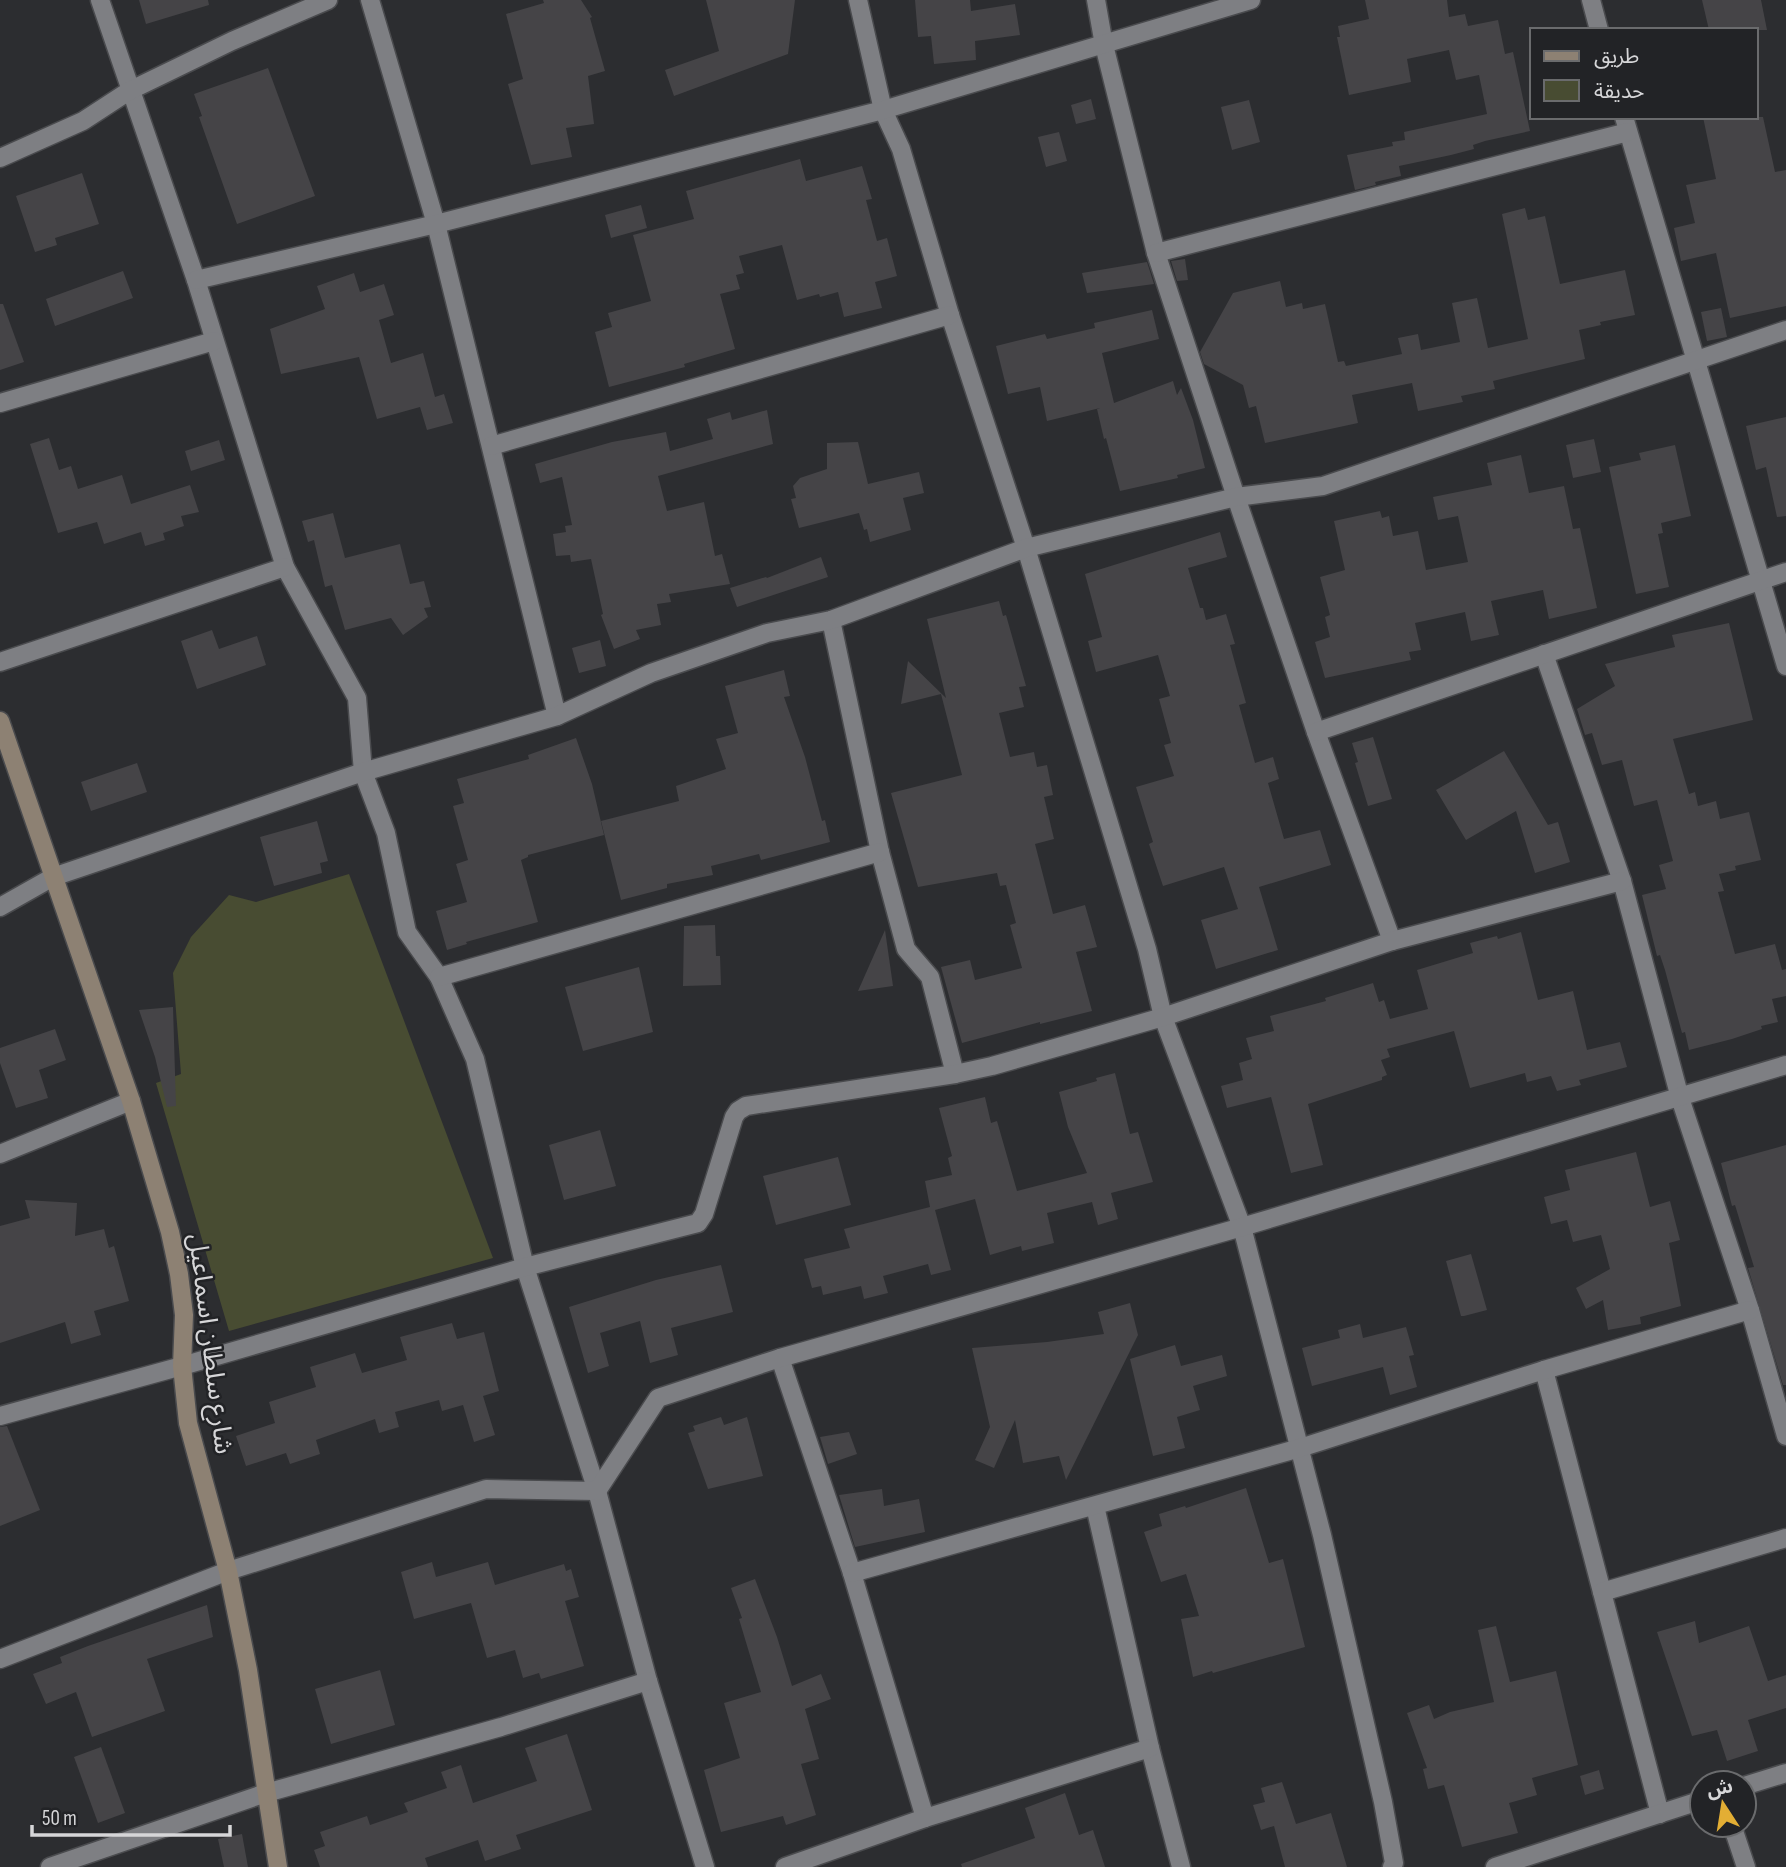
<svg xmlns="http://www.w3.org/2000/svg" width="1786" height="1867" viewBox="0 0 1786 1867" font-family="'Sofia Sans Condensed','Noto Sans Arabic',sans-serif">
<style>
.green{fill:#484c32}
.building{fill:#454447}
.lines{fill:none;stroke-linecap:round;stroke-linejoin:round}
.street-casing{stroke:#4a4b4e;stroke-width:21}
.secondary-casing{stroke:#4a4b4e;stroke-width:21}
.street{stroke:#7e7f83;stroke-width:18}
.secondary{stroke:#8d8173;stroke-width:18}
.labels{text-anchor:middle;dominant-baseline:central;stroke-width:5;stroke-linejoin:round;paint-order:stroke}
.street-label{font-size:26px;fill:#d6d6d8;stroke:#222326}
</style>
<rect width="100%" height="100%" fill="#2c2d30"/>
<path class="green" d="M349 874 493 1258 229 1331 156 1083 181 1074 173 973 191 937 229 895 256 902Z"/>
<g class="building">
<path d="M139 0H208L209 5 146 24Z"/>
<path d="M543 0H581L592 17 590 18 605 71 588 76 594 124 566 128 572 157 531 165 508 84 523 79 506 14 544 3Z"/>
<path d="M706 0H795L788 54 674 96 665 70 719 51Z"/>
<path d="M915 0H970L971 11 1015 4 1020 35 975 41 976 60 934 64 931 36 918 37Z"/>
<path d="M1365 0H1447L1449 17 1465 14 1468 26 1498 20 1505 54 1513 52 1530 131 1485 141 1473 145 1474 149 1451 155 1399 166 1401 176 1375 182 1376 185 1355 190 1347 155 1393 146 1392 142 1405 140 1404 132 1487 114 1479 75 1456 80 1449 50 1407 59 1411 82 1349 95 1337 37H1340L1338 26 1369 19Z"/>
<path d="M1702 0H1761L1767 30H1709Z"/>
<path d="M268 68 315 196 237 224 199 117 202 116 194 94Z"/>
<path d="M1091 99 1096 119 1076 124 1071 105Z"/>
<path d="M1249 100 1260 142 1232 150 1221 107Z"/>
<path d="M1703 117H1763L1775 172 1786 170V306L1730 318 1716 253 1681 261 1674 228 1695 223 1686 185 1716 179Z"/>
<path d="M1059 132 1067 161 1046 167 1038 137Z"/>
<path d="M800 159 806 181 862 166 872 199 866 200 877 241 887 238 897 276 875 282 882 308 844 317 838 292 820 297 819 294 797 300 782 245 739 256 744 273 736 275 740 289 720 294 735 349 684 364 685 367 609 387 595 332 612 327 608 313 651 301 633 235 694 219 686 191Z"/>
<path d="M82 173 99 224 55 238 57 245 35 252 16 196Z"/>
<path d="M641 205 647 228 611 238 605 215Z"/>
<path d="M1525 208 1528 220 1545 216 1560 284 1625 270 1635 315 1600 322 1601 325 1579 330 1585 359 1493 381 1495 389 1461 396 1463 402 1418 411 1412 383 1352 395 1358 423 1265 443 1256 406 1249 408 1243 385 1204 364 1200 352 1233 293 1280 281 1286 307 1302 303 1303 309 1325 304 1338 362 1344 361 1346 366 1402 354 1398 338 1418 334 1421 350 1460 342 1452 303 1477 298 1488 348 1528 339 1502 214Z"/>
<path d="M1185 259 1188 280 1177 281 1171 261Z"/>
<path d="M1147 262 1154 284 1087 293 1082 273Z"/>
<path d="M123 271 133 298 55 326 46 299Z"/>
<path d="M354 273 360 292 384 284 394 315 379 320 391 363 423 353 435 397 444 394 453 423 427 430 420 407 377 419 359 357 281 374 270 329 325 309 317 286Z"/>
<path d="M0 304H3L24 362 0 370Z"/>
<path d="M1721 308 1727 337 1707 341 1701 312Z"/>
<path d="M1152 310 1159 339 1102 353 1114 403 1173 381 1177 395 1181 388 1193 420 1205 468 1177 475 1178 478 1120 491 1106 438 1104 439 1097 409 1100 408 1047 421 1040 387 1008 394 996 346 1045 334 1047 339 1095 328 1094 323Z"/>
<path d="M767 410 773 444 658 476 667 511 704 502 715 556 722 554 730 584 669 594 671 602 657 604 661 625 636 630 640 639 614 649 601 615 603 614 591 559 571 562 570 555 556 556 553 534 566 532 565 526 572 525 562 477 540 483 535 464 612 442 666 432 670 451 713 439 707 419 730 412 732 420Z"/>
<path d="M1786 417V516L1777 517 1766 467 1756 470 1746 426Z"/>
<path d="M49 438 59 470 71 466 78 489 122 475 131 504 190 485 199 512 181 516 184 526 163 533 165 540 145 546 141 532 104 544 97 522 58 533 30 444Z"/>
<path d="M1594 439 1601 472 1573 478 1566 445Z"/>
<path d="M219 440 225 460 191 471 185 451Z"/>
<path d="M858 442 868 484 919 472 924 493 903 498 911 530 870 542 867 529 864 530 859 513 799 528 791 499 796 498 793 486 800 478 827 469V443Z"/>
<path d="M1675 445 1691 516 1661 523 1663 533 1658 534 1669 587 1636 594 1609 467 1641 460 1639 453Z"/>
<path d="M1521 455 1529 493 1564 486 1573 529 1580 528 1597 608 1549 619 1543 590 1491 601 1499 635 1471 641 1465 612 1415 623 1421 650 1409 652 1411 660 1325 678 1315 642 1330 637 1325 617 1330 615 1320 577 1345 570 1334 521 1380 511 1382 518 1389 516 1393 536 1418 531 1426 570 1468 562 1458 516 1438 520 1433 497 1492 485 1487 463Z"/>
<path d="M333 513 345 558 400 544 410 584 424 581 431 607 424 608 428 617 403 635 391 618 345 630 332 585 325 587 314 540 308 542 302 521Z"/>
<path d="M1220 532 1227 557 1188 568 1200 608H1203L1206 620 1226 614 1235 644 1230 645 1246 703 1239 705 1255 763 1273 757 1279 779 1268 783 1284 839 1320 830 1331 865 1259 887 1278 950 1216 969 1201 920 1238 909 1224 867 1163 886 1149 844 1153 842 1136 787 1174 776 1164 745 1171 743 1159 699 1170 696 1158 655 1096 672 1088 641 1102 637 1085 574Z"/>
<path d="M821 557 828 577 737 607 730 588 766 577 767 578Z"/>
<path d="M999 601 1003 616 1006 615 1026 686 1019 687 1024 707 999 713 1010 757 1034 752 1037 767 1047 765 1053 795 1044 797 1054 839 1035 844 1053 914 1085 905 1097 947 1076 952 1092 1011 1040 1024V1022L962 1043 941 967 970 960 975 980 1022 968 1010 925 1016 923 1006 885 1000 886 997 873 918 887 891 793 962 775 941 694 901 704 908 661 946 698 927 619Z"/>
<path d="M1729 623 1753 720 1673 739 1689 794 1695 792 1698 806 1716 801 1720 819 1749 812 1761 860 1735 866 1736 870 1719 874 1724 891 1718 892 1735 954 1775 944 1782 970 1786 969V996L1772 999 1778 1022 1761 1026 1762 1029 1732 1039 1689 1050 1685 1032 1682 1033 1665 970 1660 955 1657 956 1642 895 1666 889 1659 865 1673 861 1657 800 1634 806 1622 760 1602 765 1592 733 1585 735 1577 709 1615 686 1605 664 1675 647 1672 635Z"/>
<path d="M212 630 219 649 257 636 266 665 197 689 181 641Z"/>
<path d="M600 640 606 666 579 673 572 648Z"/>
<path d="M784 670 790 696 784 697 805 757 822 821 825 820 830 842 761 860 759 854 711 866 713 875 667 884V888L621 900 601 821 679 801 676 786 726 769 716 739 738 733 725 686Z"/>
<path d="M1373 737 1392 799 1368 806 1355 763 1358 762 1352 743Z"/>
<path d="M576 738 592 784 604 835 528 855V857L521 860 538 922 466 942 467 944 447 950 436 911 467 902 456 864 468 860 453 806 464 803 457 779 529 759 528 755Z"/>
<path d="M1504 751 1548 825 1558 822 1570 862 1535 873 1516 811 1466 840 1436 790Z"/>
<path d="M137 763 147 792 91 811 81 782Z"/>
<path d="M317 821 328 861 320 863 322 873 274 886 260 837Z"/>
<path d="M715 925 716 956H720L721 985 683 986 684 926Z"/>
<path d="M885 930 893 986 858 991Z"/>
<path d="M1521 932 1538 1000 1573 991 1587 1050 1620 1042 1627 1067 1579 1080 1581 1085 1557 1091 1551 1076 1527 1082 1525 1073 1470 1088 1454 1031 1387 1049 1390 1057 1381 1060 1387 1075 1382 1077V1080L1308 1104 1323 1165 1291 1173 1271 1097 1227 1108 1221 1086 1243 1080 1239 1063 1252 1059 1246 1038 1274 1031 1270 1016 1326 1001 1325 998 1373 983 1379 1002 1384 1000 1390 1019 1428 1009 1417 970 1473 953 1470 943 1497 936 1498 939Z"/>
<path d="M639 967 653 1032 583 1051 565 987Z"/>
<path d="M173 1007 176 1106 167 1107 155 1057 139 1010Z"/>
<path d="M55 1029 66 1060 39 1070 48 1098 16 1108 0 1063V1048Z"/>
<path d="M1115 1073 1130 1134 1138 1132 1153 1182 1111 1193 1118 1219 1098 1225 1092 1202 1047 1213 1054 1243 1022 1251 1021 1246 990 1255 975 1199 935 1210 951 1270 931 1275 928 1264 883 1276 888 1293 864 1299 861 1286 823 1295 821 1286 812 1288 804 1259 850 1248 844 1229 930 1207 925 1181 952 1175 948 1158 952 1156 939 1108 985 1097 991 1123 997 1121 1017 1191 1087 1173 1068 1127 1059 1092 1097 1081 1096 1078Z"/>
<path d="M600 1130 616 1186 564 1200 549 1145Z"/>
<path d="M1786 1145V1385H1783L1748 1268 1754 1267 1735 1205 1732 1206 1721 1163Z"/>
<path d="M1636 1152 1650 1207 1670 1201 1680 1240 1669 1243 1681 1306 1640 1317 1641 1324 1608 1330 1603 1300 1586 1309 1576 1288 1610 1269 1601 1235 1573 1242 1567 1220 1551 1224 1544 1197 1570 1190 1565 1170Z"/>
<path d="M838 1157 851 1205 776 1225 763 1176Z"/>
<path d="M25 1200 77 1203 75 1236 104 1229 109 1248 114 1246 129 1301 94 1311 101 1335 71 1344 65 1322 0 1343V1226L30 1218Z"/>
<path d="M1471 1254 1487 1310 1464 1316H1461L1446 1261Z"/>
<path d="M721 1265 733 1312 671 1328 678 1355 650 1363 640 1321 600 1333 609 1366 588 1373 569 1307 656 1280Z"/>
<path d="M1130 1303 1138 1335 1066 1480 1059 1456 1023 1463 1015 1420 994 1468 975 1460 990 1427 972 1348 1047 1342 1104 1334 1098 1312Z"/>
<path d="M452 1323 457 1339 484 1332 499 1391 483 1396 495 1435 474 1442 463 1405 442 1411 439 1400 395 1412 399 1427 379 1433 375 1419 316 1440 320 1454 290 1464 286 1453 246 1466 236 1436 275 1423 269 1402 316 1387 310 1367 355 1353 362 1373 407 1360 400 1337Z"/>
<path d="M1360 1324 1363 1338 1406 1327 1414 1355 1409 1356 1417 1387 1390 1395 1383 1367 1312 1386 1302 1348 1340 1338 1338 1330Z"/>
<path d="M1175 1345 1181 1366 1222 1355 1227 1376 1193 1386 1200 1410 1177 1417 1185 1448 1153 1456 1130 1359Z"/>
<path d="M721 1417 724 1425 747 1417 763 1476 708 1489 688 1433 695 1431 693 1426Z"/>
<path d="M7 1426 40 1510 0 1526V1427Z"/>
<path d="M849 1432 857 1454 828 1464 820 1437Z"/>
<path d="M1246 1488 1269 1563 1283 1559 1305 1647 1213 1673 1212 1671 1193 1677 1181 1619 1199 1616 1186 1574 1161 1582 1144 1532 1162 1526 1159 1514 1185 1506 1186 1508Z"/>
<path d="M882 1489 884 1506 919 1499 925 1532 855 1547 839 1495Z"/>
<path d="M432 1562 436 1577 488 1562 495 1585 564 1564 566 1571 571 1569 579 1597 565 1601 584 1666 541 1679 539 1673 523 1678 515 1650 487 1658 471 1603 414 1619 401 1572Z"/>
<path d="M755 1579 777 1637 792 1686 821 1674 831 1699 805 1709 819 1759 801 1764 816 1815 786 1825 783 1816 721 1832 704 1770 740 1758 724 1703 761 1692 739 1619 742 1618 731 1588Z"/>
<path d="M207 1605 213 1637 147 1659 165 1711 92 1737 76 1692 46 1704 33 1674 62 1663 60 1657 88 1646Z"/>
<path d="M1695 1621 1699 1643 1749 1626 1768 1681 1786 1675V1708L1748 1720 1758 1751 1727 1761 1717 1730 1692 1736 1657 1632Z"/>
<path d="M1496 1626 1510 1682 1556 1671 1578 1765 1532 1778 1537 1795 1509 1803 1518 1833 1462 1847 1444 1785 1428 1789 1423 1769 1427 1768 1407 1713 1429 1705 1434 1719 1450 1712 1494 1702 1478 1630Z"/>
<path d="M380 1670 395 1725 331 1744 315 1689Z"/>
<path d="M567 1734 592 1810 516 1835 521 1849 485 1861 478 1840 425 1858 428 1867H320L314 1850 325 1846 320 1832 367 1816 370 1825 408 1812 404 1803 447 1788 441 1772 461 1765 473 1803 537 1781 525 1748Z"/>
<path d="M101 1747 125 1813 98 1823 74 1757Z"/>
<path d="M1599 1770 1604 1789 1585 1795 1580 1776Z"/>
<path d="M1282 1782 1296 1824 1331 1813 1347 1867H1285L1274 1826 1261 1830 1253 1805 1265 1802 1261 1788Z"/>
<path d="M1065 1793 1079 1835 1093 1830 1105 1867H962L961 1864 1035 1838 1025 1808Z"/>
<path d="M242 1834 248 1867H224L218 1839Z"/>
</g>
<g class="lines">
<g class="street-casing">
<g id="street">
<path d="M100 0 196 280 285 567 357 698 363 772 386 833 407 932 439 977 475 1059 525 1267 597 1491 648 1681 705 1867"/>
<path d="M370 0 436 224 557 716"/>
<path d="M858 0 883 110 901 149 950 315 1026 548 1147 949 1163 1017 1242 1227 1322 1535 1383 1802 1394 1863 1392 1867"/>
<path d="M1096 0 1104 45 1156 253 1236 497 1316 732 1392 941"/>
<path d="M1591 0 1599 30"/>
<path d="M1624 117 1786 666"/>
<path d="M0 158 83 121 129 91 232 41 328 0"/>
<path d="M1156 253 1628 132"/>
<path d="M196 280 436 224 883 110 1251 0"/>
<path d="M0 403 214 341"/>
<path d="M491 446 950 315"/>
<path d="M831 620 880 852 906 949 930 977 955 1074"/>
<path d="M1544 654 1622 881 1680 1098 1750 1310 1786 1436"/>
<path d="M0 662 285 567"/>
<path d="M1316 732 1786 572"/>
<path d="M0 907 53 877 363 772 557 716 651 673 767 633 831 620 1026 548 1236 497 1323 486 1786 330"/>
<path d="M439 977 880 852"/>
<path d="M0 1154 131 1101"/>
<path d="M780 1358 852 1573 925 1818"/>
<path d="M1544 1370 1602 1592"/>
<path d="M0 1416 182 1366 525 1267 698 1223 704 1214 734 1117 738 1111 746 1106 955 1074 992 1066 1163 1017 1392 941 1622 881"/>
<path d="M1095 1506 1150 1748 1181 1867"/>
<path d="M852 1573 1300 1448 1544 1370 1750 1310"/>
<path d="M0 1659 228 1571 486 1489 597 1491 658 1398 780 1358 1242 1227 1786 1065"/>
<path d="M1744 1786 1786 1773"/>
<path d="M1660 1814 1602 1592 1786 1538"/>
<path d="M1732 1825 1746 1867"/>
<path d="M50 1867 266 1793 501 1727 648 1681"/>
<path d="M785 1867 925 1818 1150 1748"/>
<path d="M1495 1867 1702 1800"/>
</g>
</g>
<g class="secondary-casing">
<path id="secondary" d="M0 721 131 1101 170 1232 179 1274 184 1315 182 1366 188 1423 228 1571 248 1670 278 1867"/>
</g>
<use href="#street" class="street"/>
<use href="#secondary" class="secondary"/>
</g>
<g class="labels">
<g class="street-label">
<text transform="translate(210 1344) rotate(83)">شارع سلطان اسماعيل</text>
</g>
</g>
<rect x="1530" y="28" width="228" height="91" fill="#222326" stroke="#6a6b6d" stroke-width="2"/>
<rect x="1544" y="51" width="35" height="10" fill="#8d8173" stroke="#6a6b6d" stroke-width="2"/>
<text x="1594" y="63" font-size="21" fill="#d6d6d8">طريق</text>
<rect x="1544" y="80" width="35" height="21" fill="#484c32" stroke="#6a6b6d" stroke-width="2"/>
<text x="1594" y="98" font-size="21" fill="#d6d6d8">حديقة</text>
<g transform="translate(1723 1804) rotate(348)"><circle r="33" fill="#222326" stroke="#6a6b6d" stroke-width="2"/>
<path d="M0-5L12 26L0 18L-12 26Z" fill="#e3ae34"/>
<text y="-10" font-size="19" font-weight="bold" text-anchor="middle" fill="#d6d6d8">ش</text>
</g>
<path d="M32 1825v10h198v-10" fill="none" stroke="#d6d6d8" stroke-width="3.5"/>
<text x="42" y="1825" font-size="21" fill="#d6d6d8" stroke="#222326" stroke-width="5" paint-order="stroke">50 m</text>
</svg>
